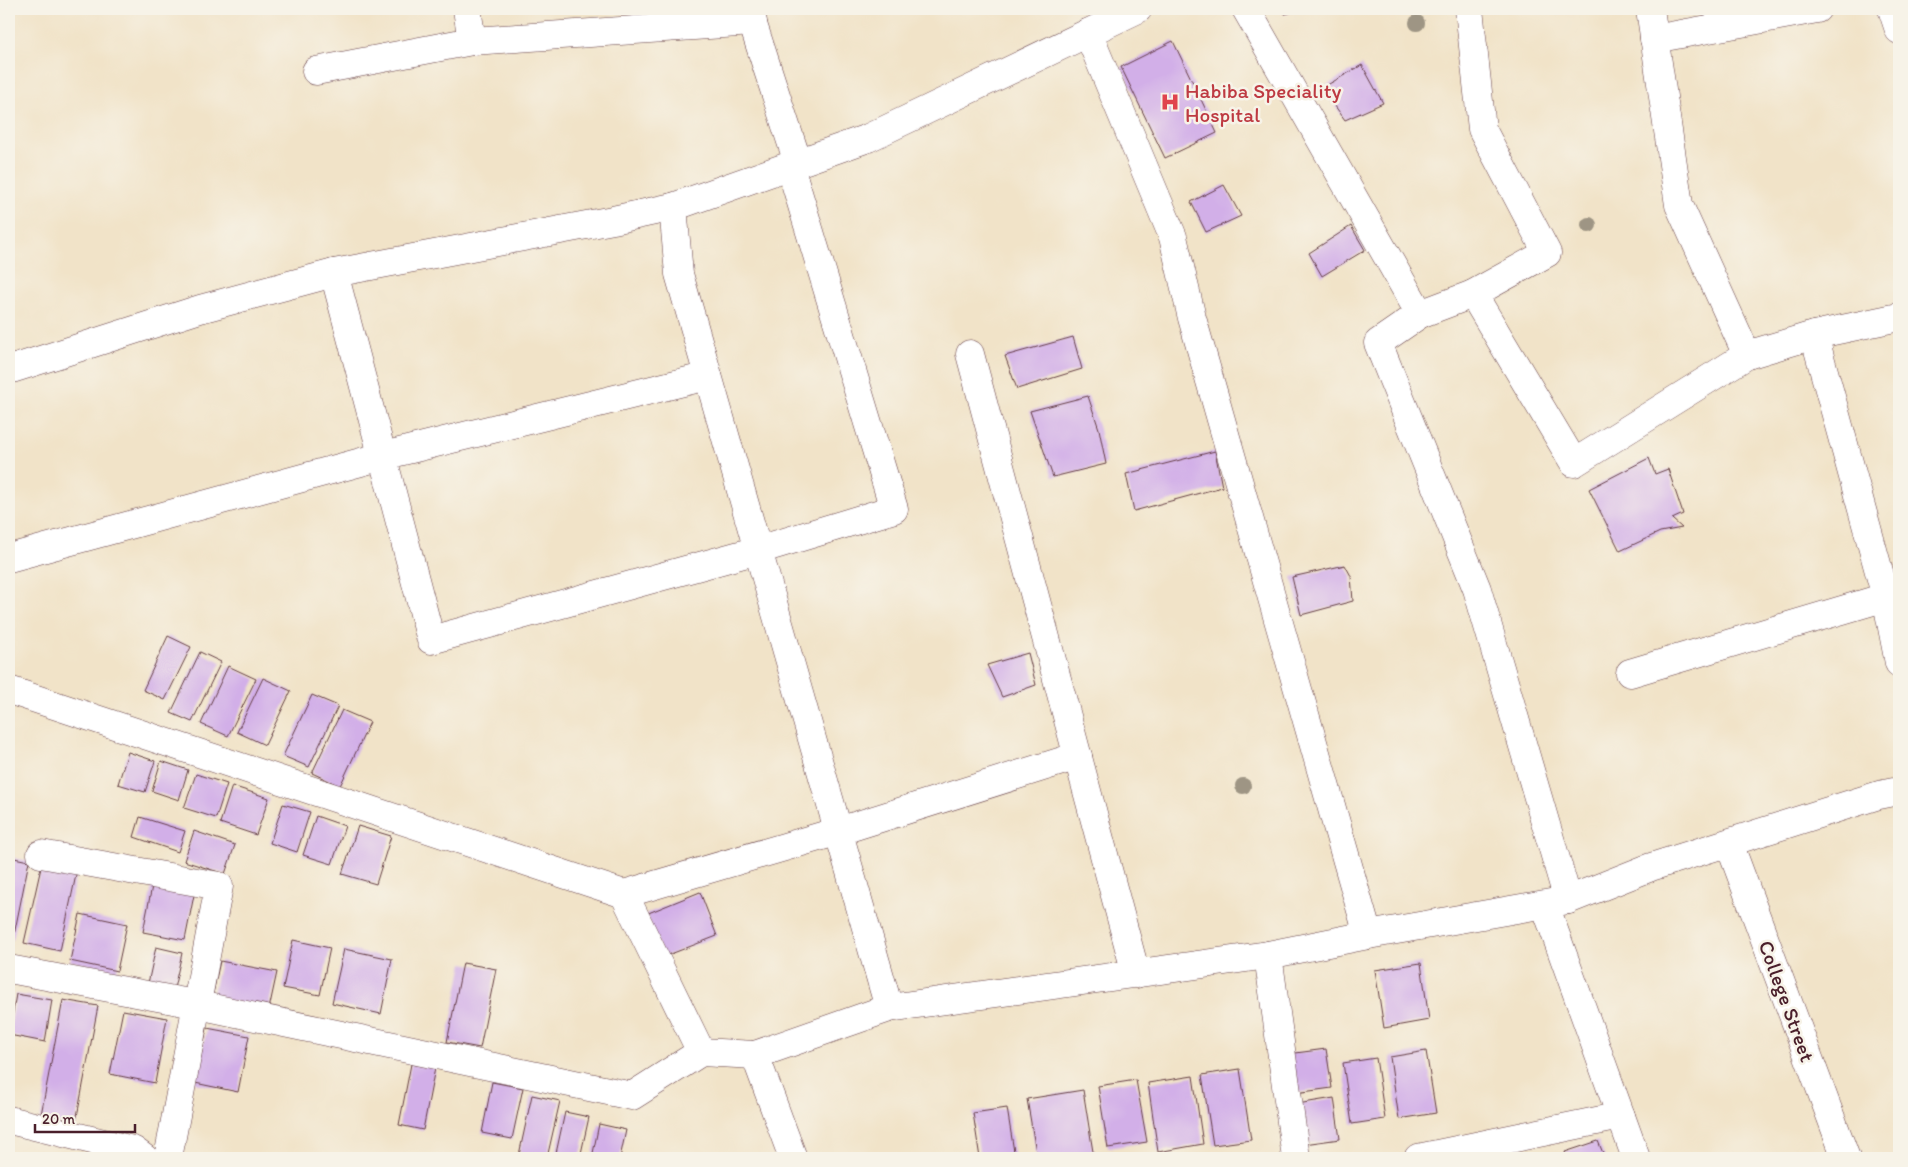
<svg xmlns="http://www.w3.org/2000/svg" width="1908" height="1167" viewBox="0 0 1908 1167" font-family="Itim,sans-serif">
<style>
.building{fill:#d2afe8}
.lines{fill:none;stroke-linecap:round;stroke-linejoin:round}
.street-casing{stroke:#633c43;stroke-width:29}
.street{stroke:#fff;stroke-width:28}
.tree{fill:#9e9584}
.labels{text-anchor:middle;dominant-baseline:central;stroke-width:5;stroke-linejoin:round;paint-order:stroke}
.health-label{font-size:21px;fill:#be3a42;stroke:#f7f3e8;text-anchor:start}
.street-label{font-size:21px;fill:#4a1f2b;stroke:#f7f3e8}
</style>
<rect width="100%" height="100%" fill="#f7f3e8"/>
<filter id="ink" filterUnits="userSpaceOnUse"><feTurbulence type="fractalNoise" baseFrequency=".02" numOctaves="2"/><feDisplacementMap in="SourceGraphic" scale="10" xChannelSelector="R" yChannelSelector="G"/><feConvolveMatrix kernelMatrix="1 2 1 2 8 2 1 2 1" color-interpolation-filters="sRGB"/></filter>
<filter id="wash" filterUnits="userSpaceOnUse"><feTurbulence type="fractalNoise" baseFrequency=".0096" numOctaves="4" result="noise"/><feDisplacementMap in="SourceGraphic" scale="20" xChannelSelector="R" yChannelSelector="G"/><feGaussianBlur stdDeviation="1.12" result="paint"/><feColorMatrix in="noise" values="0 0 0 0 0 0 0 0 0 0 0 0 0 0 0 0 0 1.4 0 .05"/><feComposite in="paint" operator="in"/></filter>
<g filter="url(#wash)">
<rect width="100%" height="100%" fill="#f1e3c8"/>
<g id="blocks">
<g class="building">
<path d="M1283 9H1304L1285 14Z"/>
<path d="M1173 41 1217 133 1165 158 1121 67Z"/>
<path d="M1362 65 1383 103 1345 120 1322 88Z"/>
<path d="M1224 185 1241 216 1206 232 1191 202Z"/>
<path d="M1351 226 1365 250 1322 276 1309 253Z"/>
<path d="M1073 337 1082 369 1017 389 1005 356Z"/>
<path d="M1088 396 1099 429 1106 464 1053 477 1030 411Z"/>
<path d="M1215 451 1222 487 1134 511 1126 474Z"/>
<path d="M1649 458 1655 474 1668 469 1683 514 1672 519 1682 528 1660 532 1620 551 1589 489Z"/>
<path d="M1345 565 1351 576 1353 601 1301 615 1292 577Z"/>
<path d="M168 636 191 647 165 700 143 690Z"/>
<path d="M200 652 221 662 192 722 171 713Z"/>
<path d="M1028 653 1036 685 1002 697 987 665Z"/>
<path d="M228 666 256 679 228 736 201 724Z"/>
<path d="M263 678 291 691 265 745 237 732Z"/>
<path d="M312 695 338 706 309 767 283 756Z"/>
<path d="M342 710 370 722 340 786 312 773Z"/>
<path d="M128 752 155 761 145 792 118 784Z"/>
<path d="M161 761 188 770 179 800 152 791Z"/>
<path d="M196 774 227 784 216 818 184 808Z"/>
<path d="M232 786 269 798 256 835 220 823Z"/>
<path d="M283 804 310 812 297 852 270 843Z"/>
<path d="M316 816 345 826 332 864 303 855Z"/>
<path d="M140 817 185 831 178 852 134 837Z"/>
<path d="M358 826 391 836 376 884 342 874Z"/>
<path d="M194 831 235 845 225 874 184 861Z"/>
<path d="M9 857 29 861 13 940 9 939Z"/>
<path d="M42 863 77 870 60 951 24 943Z"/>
<path d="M152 886 194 895 185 940 143 932Z"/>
<path d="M700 892 717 936 663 957 646 914Z"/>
<path d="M80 914 127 924 117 971 70 961Z"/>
<path d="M293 940 330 948 320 995 283 988Z"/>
<path d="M156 947 182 953 173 993 147 988Z"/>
<path d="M344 949 392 959 381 1014 332 1003Z"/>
<path d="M220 961 277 972 269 1009 212 998Z"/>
<path d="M463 963 496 969 480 1048 447 1042Z"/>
<path d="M1421 963 1429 1020 1384 1028 1375 970Z"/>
<path d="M16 994 52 1000 45 1042 9 1035Z"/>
<path d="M63 1000 98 1006 75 1127 40 1120Z"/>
<path d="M123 1010 167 1018 155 1083 110 1074Z"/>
<path d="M207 1028 249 1036 238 1092 195 1083Z"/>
<path d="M1326 1049 1332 1088 1295 1093 1288 1054Z"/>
<path d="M1426 1051 1436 1113 1399 1119 1390 1057Z"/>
<path d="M1376 1058 1385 1119 1352 1124 1343 1063Z"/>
<path d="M411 1064 435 1068 423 1130 399 1125Z"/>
<path d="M1240 1069 1251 1140 1213 1145 1202 1075Z"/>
<path d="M1193 1076 1203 1144 1158 1152 1148 1083Z"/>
<path d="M1136 1080 1147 1142 1108 1148 1098 1086Z"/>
<path d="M492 1082 523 1088 512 1139 482 1133Z"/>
<path d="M1083 1090 1094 1158H1037L1027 1099Z"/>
<path d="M532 1095 560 1101 547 1158H534L519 1155Z"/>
<path d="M1334 1098 1340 1139 1304 1144 1297 1104Z"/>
<path d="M1007 1108 1015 1158H980L973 1113Z"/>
<path d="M565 1112 589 1117 580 1158H555Z"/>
<path d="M599 1124 626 1130 620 1158H592Z"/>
<path d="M1598 1141 1605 1158H1567L1565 1152Z"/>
</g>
</g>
</g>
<g filter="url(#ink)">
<use href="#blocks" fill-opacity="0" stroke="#633c43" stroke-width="1"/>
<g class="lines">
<g class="street-casing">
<g id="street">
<path d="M748 9 798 163"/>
<path d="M1246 9 1420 314 1378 343 1477 589 1568 900"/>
<path d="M1469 9 1482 129 1547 253 1473 294"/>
<path d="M1892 9 1899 30"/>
<path d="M1088 33 1173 237 1192 318 1368 935"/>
<path d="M1654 39 1817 9"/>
<path d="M472 41 753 22"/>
<path d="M316 71 472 41 467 9"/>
<path d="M673 207 679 274 889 1008 1268 955 1368 935 1568 900 1651 867 1879 795 1899 791"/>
<path d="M334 273 431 640 758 550 894 509 790 166"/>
<path d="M1420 314 1473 294 1574 463 1747 355 1679 205 1650 9"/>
<path d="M970 354 1136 974"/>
<path d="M1747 355 1814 335 1899 317"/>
<path d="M9 370 200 309 334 273 613 220 673 207 868 138 1138 9"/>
<path d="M9 558 383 456 708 376"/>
<path d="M1899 595 1886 597 1899 663"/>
<path d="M1630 673 1886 597 1814 335"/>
<path d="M9 690 624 894 701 1052 755 1055 793 1158"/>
<path d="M1729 843 1846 1158"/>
<path d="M41 854 219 886 168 1158"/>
<path d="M624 894 839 831 1078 756"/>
<path d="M1545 905 1636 1158"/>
<path d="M1268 955 1296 1158"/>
<path d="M9 969 184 1002 632 1096 701 1052"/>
<path d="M755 1055 889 1008"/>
<path d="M9 1120 133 1150 144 1158"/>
<path d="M1418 1158 1621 1116"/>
</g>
</g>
<use href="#street" class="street"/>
</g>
<g class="tree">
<circle cx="1417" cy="23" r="8"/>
<circle cx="1589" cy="225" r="8"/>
<circle cx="1243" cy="786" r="8"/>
</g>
</g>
<defs>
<g id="hospital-bare" transform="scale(1.5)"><path d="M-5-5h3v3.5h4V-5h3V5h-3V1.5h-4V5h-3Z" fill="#e0444e" stroke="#f7f3e8" stroke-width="2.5" paint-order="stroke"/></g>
</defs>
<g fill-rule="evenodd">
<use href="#hospital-bare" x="1170" y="102"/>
</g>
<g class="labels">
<g class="health-label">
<text x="1185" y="90">Habiba Speciality<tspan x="1185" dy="24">Hospital</tspan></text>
</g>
<g class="street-label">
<text transform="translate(1787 1001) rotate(70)">College Street</text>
</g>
</g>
<rect width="1908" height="1167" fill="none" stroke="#f7f3e8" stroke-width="30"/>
<path d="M35 1124v8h100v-8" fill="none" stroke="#4a1f2b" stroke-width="2.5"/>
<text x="42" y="1124" font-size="15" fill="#4a1f2b" stroke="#f7f3e8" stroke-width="4" paint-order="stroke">20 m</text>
</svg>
